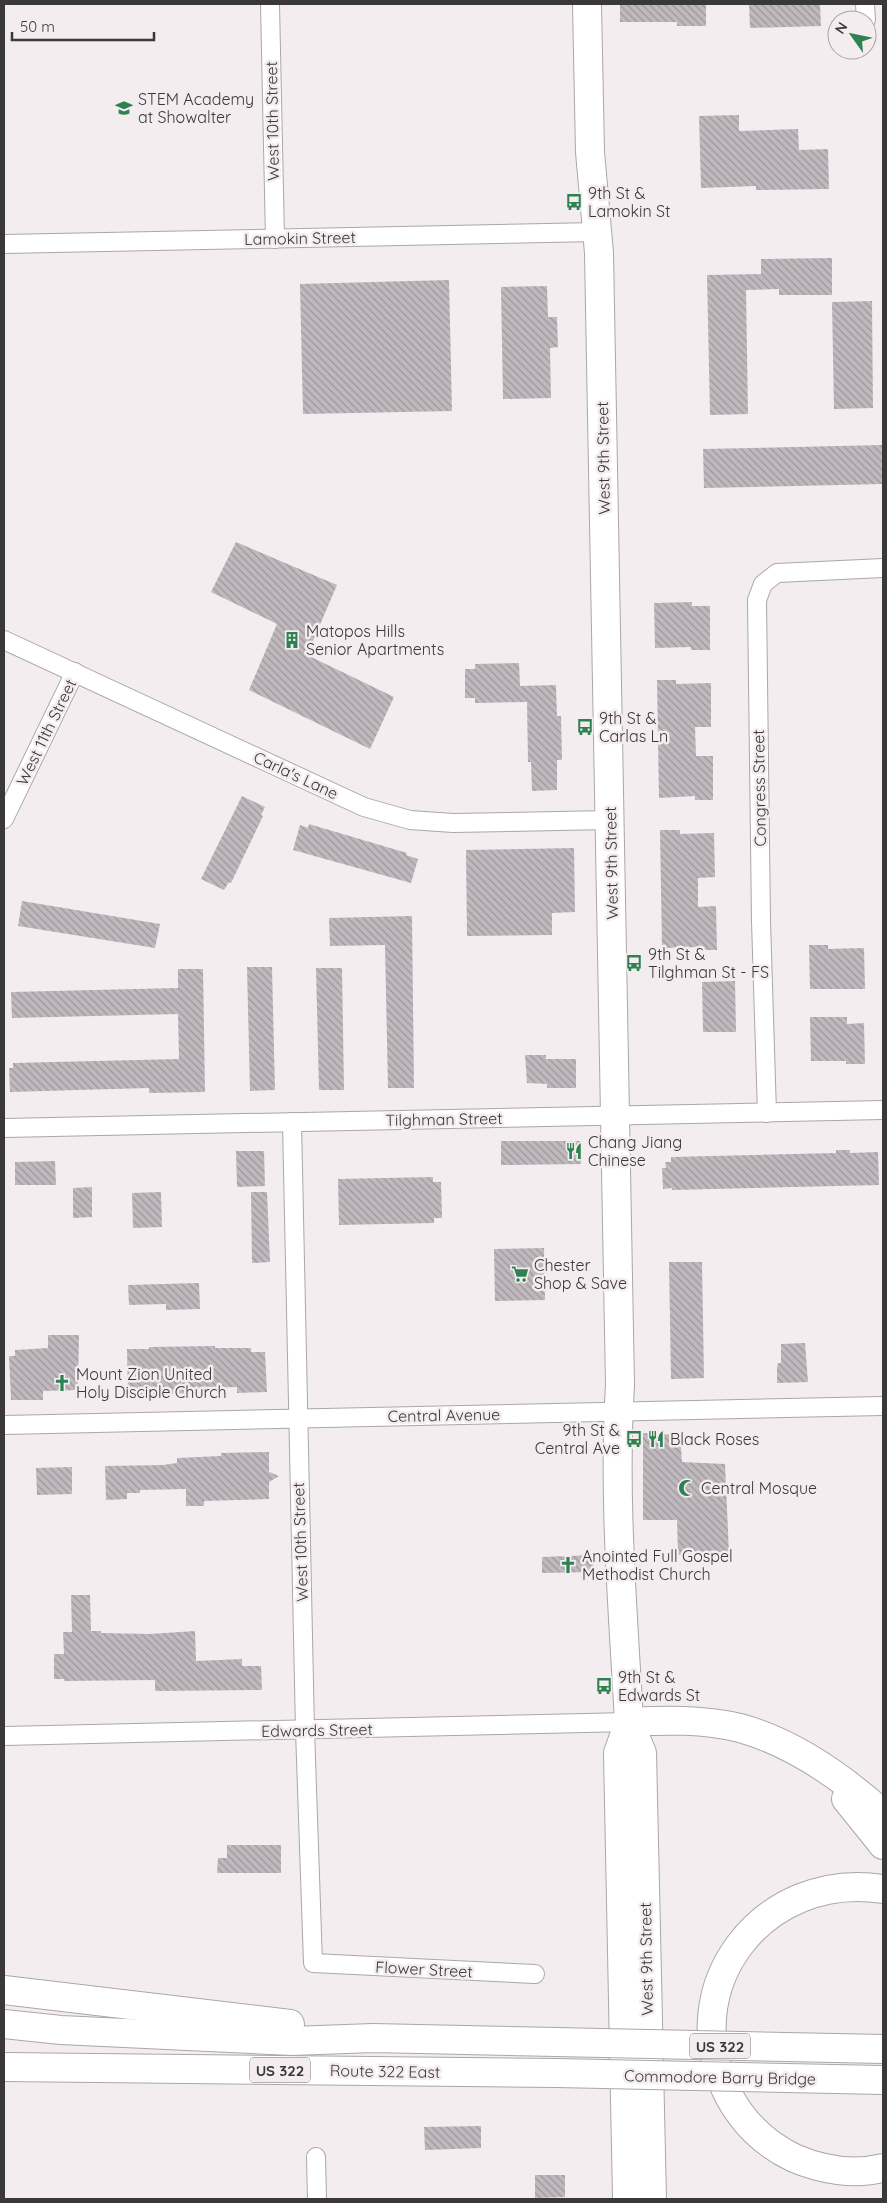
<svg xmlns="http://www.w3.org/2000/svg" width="887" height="2203" viewBox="0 0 887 2203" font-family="Quicksand,sans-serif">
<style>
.building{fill:url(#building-back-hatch)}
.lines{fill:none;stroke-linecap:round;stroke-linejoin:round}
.street-casing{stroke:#aca6aa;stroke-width:20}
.primary-casing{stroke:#aca6aa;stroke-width:30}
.highway-casing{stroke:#aca6aa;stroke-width:30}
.street{stroke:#fff;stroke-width:18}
.primary{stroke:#fff;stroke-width:28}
.highway{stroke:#fff;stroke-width:28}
.highway-bridge-casing{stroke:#aca6aa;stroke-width:30;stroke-linecap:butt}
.highway-bridge{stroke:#fff;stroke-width:28}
.labels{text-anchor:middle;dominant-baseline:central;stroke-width:5;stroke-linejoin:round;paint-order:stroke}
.shield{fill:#f3edf0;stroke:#726e70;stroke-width:1}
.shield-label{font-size:15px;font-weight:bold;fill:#3a3839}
.poi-label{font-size:16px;fill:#3a3839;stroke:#f3edf0;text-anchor:start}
.street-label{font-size:16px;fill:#3a3839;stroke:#f3edf0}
</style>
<defs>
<pattern id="building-back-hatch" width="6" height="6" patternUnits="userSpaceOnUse" patternTransform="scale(1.25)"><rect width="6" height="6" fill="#c0b9bd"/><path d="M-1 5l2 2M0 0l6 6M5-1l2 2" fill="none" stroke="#9d979b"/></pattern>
</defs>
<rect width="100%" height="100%" fill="#f3edf0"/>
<g class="building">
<path d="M620 4H706V26H677V22H620Z"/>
<path d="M749 4H820L821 26 750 28Z"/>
<path d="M739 115V131L798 129 799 150 828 149 829 189 756 190V186L701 188 699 116Z"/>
<path d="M832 258V295H779V289L746 290 748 414 710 415 707 275 761 274V259Z"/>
<path d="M449 280 452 411 303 414 300 284Z"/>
<path d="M547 286 548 317H557L558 347 550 348 551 398 503 399 501 287Z"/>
<path d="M872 301 873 408 834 409 832 302Z"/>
<path d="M883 445V484L704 488 703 449Z"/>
<path d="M236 542 337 585 307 655 394 697 370 749 249 690 277 624 211 592Z"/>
<path d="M692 602V606H710V650H691V647L655 648 654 603Z"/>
<path d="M519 663 520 686 556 685 557 716H561L562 760H557V790L532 791 531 762H528L527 702 475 703V698H465V669H475V664Z"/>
<path d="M657 680H676V684L711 683V727H695L696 756H713V800H695V796L659 798Z"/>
<path d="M242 796 265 807 261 815 263 816 231 883 229 882 224 890 201 879Z"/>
<path d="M309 824 407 853 406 855 418 859 411 883 293 850 300 825 308 828Z"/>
<path d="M660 830H680V834L714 833 715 877 698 878V907L716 906 717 950H698V947L662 948Z"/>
<path d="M574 848 575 912 552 913V935L467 936 466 850Z"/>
<path d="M22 901 160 924 155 948 18 926Z"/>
<path d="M412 916 414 1088H388L385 945 330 946 329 918Z"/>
<path d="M809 945H828V949L864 948 865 989H810Z"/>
<path d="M247 967H272L275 1090 250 1091Z"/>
<path d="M316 968H342L344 1090H319Z"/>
<path d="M178 969H203L205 1092 149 1093V1088L10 1092 9 1068H13V1063L179 1059 178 1014 12 1018 11 992 178 988Z"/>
<path d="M735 981 736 1032H703L702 982Z"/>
<path d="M810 1017H847V1024L864 1023 865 1064H846V1061H811Z"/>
<path d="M525 1055H546V1059H576V1088H547V1084L527 1083Z"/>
<path d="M501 1141H582L581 1164 501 1165Z"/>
<path d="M836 1150H850V1153L878 1152 879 1185 672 1190V1188L663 1189 662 1168H666L665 1162H671V1157L836 1153Z"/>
<path d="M236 1151H264L265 1186 237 1187Z"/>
<path d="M55 1161 56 1185H15V1162Z"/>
<path d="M433 1177V1182H441L442 1218H434V1223L339 1225 338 1179Z"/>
<path d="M92 1187V1217L73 1218V1188Z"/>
<path d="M161 1192 162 1227 133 1228 132 1193Z"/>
<path d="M251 1192H267L270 1262 252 1263Z"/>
<path d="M544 1248 545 1300 495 1301 494 1249Z"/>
<path d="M669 1262H702L704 1378 671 1379Z"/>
<path d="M199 1283 200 1309 166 1310V1304L129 1305 128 1285Z"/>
<path d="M48 1335H79L78 1390 43 1391V1400H11L9 1356H15V1350L48 1348Z"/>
<path d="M805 1343 808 1382 777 1383V1367L778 1363H781V1344Z"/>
<path d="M215 1346V1348H251V1352H265L267 1392 237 1393V1387L199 1388V1393L128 1395 127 1349H149V1347Z"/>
<path d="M643 1433 680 1435 682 1462 725 1464 729 1553 678 1555 677 1520H643Z"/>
<path d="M269 1452V1472L279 1476 269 1482V1499L204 1501V1506H186V1489L140 1490V1493H127V1499L106 1500 105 1466 163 1465 177 1463V1458L221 1456V1453Z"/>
<path d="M72 1467V1494L37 1495 36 1468Z"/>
<path d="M594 1555 593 1572 542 1573V1557Z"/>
<path d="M71 1595H90L91 1631H101V1633L150 1634 195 1631 196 1661 242 1659V1666H261L262 1690 155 1691V1680L64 1681V1679H54V1654H64L63 1632H72Z"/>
<path d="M227 1845H281V1873H217L218 1858H227Z"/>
<path d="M481 2126V2148L425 2150 424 2127Z"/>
<path d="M535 2175H565V2197L535 2198Z"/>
</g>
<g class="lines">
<g class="street-casing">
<g id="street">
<path d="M270 4 275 239"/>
<path d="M865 4 866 20"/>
<path d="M4 244 597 232"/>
<path d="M4 640 364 807 410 820 453 823 610 820"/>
<path d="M4 819 75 672"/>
<path d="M767 1113 761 921 757 600 763 584 777 573 883 568"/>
<path d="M292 1122 305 1730 313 1963 535 1974"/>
<path d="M4 1128 883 1110"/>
<path d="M4 1425 883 1406"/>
<path d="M4 1736 629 1722"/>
<path d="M316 2157 317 2199"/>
</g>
</g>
<g class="primary-casing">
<g id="primary">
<path d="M587 4 590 152 599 253 620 1385C613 1497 623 1610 629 1722L642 1753 652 2199"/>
<path d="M627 2199 618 1753 629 1722"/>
</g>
</g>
<g class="highway-casing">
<g id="highway">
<path d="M629 1722C666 1720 704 1719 740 1728 794 1743 842 1777 883 1814"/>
<path d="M846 1799 883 1845"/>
<path d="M883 1889C764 1870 672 1987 729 2096 744 2124 767 2145 794 2158 822 2170 854 2175 883 2168"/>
<path d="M4 1990 290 2024"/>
<path d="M4 2024 61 2030 292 2041 373 2038 556 2042"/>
<path d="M4 2067 557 2073"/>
</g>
</g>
<use href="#street" class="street"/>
<use href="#primary" class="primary"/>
<use href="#highway" class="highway"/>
<g class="highway-bridge-casing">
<g id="highway-bridge">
<path d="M556 2042 883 2049"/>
<path d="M557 2073 883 2080"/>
</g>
</g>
<use href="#highway-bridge" class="highway-bridge"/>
</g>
<defs>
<g id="school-bare" transform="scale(1.35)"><path d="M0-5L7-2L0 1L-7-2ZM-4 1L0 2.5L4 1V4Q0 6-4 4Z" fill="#2f8152" stroke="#f3edf0" stroke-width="2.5" paint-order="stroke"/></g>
<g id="bus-bare" transform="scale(1.35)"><path d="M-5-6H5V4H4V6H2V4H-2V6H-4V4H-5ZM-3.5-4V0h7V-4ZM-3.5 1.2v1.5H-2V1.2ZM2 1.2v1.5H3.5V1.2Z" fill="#2f8152" stroke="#f3edf0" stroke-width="2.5" paint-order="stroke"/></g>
<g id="building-bare" transform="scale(1.35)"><path d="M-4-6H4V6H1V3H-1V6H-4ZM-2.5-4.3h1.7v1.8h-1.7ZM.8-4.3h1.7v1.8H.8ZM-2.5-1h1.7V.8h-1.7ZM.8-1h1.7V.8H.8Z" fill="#2f8152" stroke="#f3edf0" stroke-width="2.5" paint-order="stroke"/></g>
<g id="restaurant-bare" transform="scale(1.35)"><path d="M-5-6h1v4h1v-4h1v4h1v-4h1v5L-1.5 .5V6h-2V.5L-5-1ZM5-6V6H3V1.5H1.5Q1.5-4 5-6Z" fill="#2f8152" stroke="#f3edf0" stroke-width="2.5" paint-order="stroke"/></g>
<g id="supermarket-bare" transform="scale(1.35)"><path d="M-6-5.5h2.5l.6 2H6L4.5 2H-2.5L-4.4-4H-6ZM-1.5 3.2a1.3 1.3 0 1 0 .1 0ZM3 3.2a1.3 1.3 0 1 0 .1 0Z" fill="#2f8152" stroke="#f3edf0" stroke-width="2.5" paint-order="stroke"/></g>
<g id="church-bare" transform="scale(1.35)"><path d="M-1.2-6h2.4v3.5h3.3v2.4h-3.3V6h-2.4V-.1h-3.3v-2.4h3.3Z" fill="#2f8152" stroke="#f3edf0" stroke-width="2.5" paint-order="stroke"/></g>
<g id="mosque-bare" transform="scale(1.35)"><path d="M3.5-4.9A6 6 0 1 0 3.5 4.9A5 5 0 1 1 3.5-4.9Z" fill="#2f8152" stroke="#f3edf0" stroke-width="2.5" paint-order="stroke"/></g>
</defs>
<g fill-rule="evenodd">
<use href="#school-bare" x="124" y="108"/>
<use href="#bus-bare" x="574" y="202"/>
<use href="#building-bare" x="292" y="640"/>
<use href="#bus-bare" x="585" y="727"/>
<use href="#bus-bare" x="634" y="963"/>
<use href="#restaurant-bare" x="574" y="1151"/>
<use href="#supermarket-bare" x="520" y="1274"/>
<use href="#church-bare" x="62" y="1383"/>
<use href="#bus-bare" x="634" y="1439"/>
<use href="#restaurant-bare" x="656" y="1439"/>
<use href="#mosque-bare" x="687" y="1488"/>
<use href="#church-bare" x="568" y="1565"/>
<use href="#bus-bare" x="604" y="1686"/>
</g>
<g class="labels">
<g class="shield">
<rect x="690" y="2033.5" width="60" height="25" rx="4"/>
<rect x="250" y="2057.5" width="60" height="25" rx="4"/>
</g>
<g class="shield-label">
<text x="720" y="2046">US 322</text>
<text x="280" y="2070">US 322</text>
</g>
<g class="poi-label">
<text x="138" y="99">STEM Academy<tspan x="138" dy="18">at Showalter</tspan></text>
<text x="588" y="193">9th St &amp;<tspan x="588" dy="18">Lamokin St</tspan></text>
<text x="306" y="631">Matopos Hills<tspan x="306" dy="18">Senior Apartments</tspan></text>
<text x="599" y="718">9th St &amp;<tspan x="599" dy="18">Carlas Ln</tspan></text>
<text x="648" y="954">9th St &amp;<tspan x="648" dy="18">Tilghman St - FS</tspan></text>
<text x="588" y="1142">Chang Jiang<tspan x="588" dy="18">Chinese</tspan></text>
<text x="534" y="1265">Chester<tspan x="534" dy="18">Shop &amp; Save</tspan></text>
<text x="76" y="1374">Mount Zion United<tspan x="76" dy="18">Holy Disciple Church</tspan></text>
<text x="620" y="1430" text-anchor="end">9th St &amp;<tspan x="620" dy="18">Central Ave</tspan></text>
<text x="670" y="1439">Black Roses</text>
<text x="701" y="1488">Central Mosque</text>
<text x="582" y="1556">Anointed Full Gospel<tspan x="582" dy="18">Methodist Church</tspan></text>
<text x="618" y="1677">9th St &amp;<tspan x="618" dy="18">Edwards St</tspan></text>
</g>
<g class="street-label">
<text transform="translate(272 121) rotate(-91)">West 10th Street</text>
<text transform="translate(300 238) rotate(-1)">Lamokin Street</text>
<text transform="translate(603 458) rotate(-91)">West 9th Street</text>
<text transform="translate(46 732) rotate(-64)">West 11th Street</text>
<text transform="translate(296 775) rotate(25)">Carla's Lane</text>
<text transform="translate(759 788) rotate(-91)">Congress Street</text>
<text transform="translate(611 863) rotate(-91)">West 9th Street</text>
<text transform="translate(444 1119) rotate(-1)">Tilghman Street</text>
<text transform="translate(444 1415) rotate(-1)">Central Avenue</text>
<text transform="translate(300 1542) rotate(-92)">West 10th Street</text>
<text transform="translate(317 1730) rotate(-1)">Edwards Street</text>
<text transform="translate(646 1959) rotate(-91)">West 9th Street</text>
<text transform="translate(424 1969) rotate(3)">Flower Street</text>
<text transform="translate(385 2071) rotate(1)">Route 322 East</text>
<text transform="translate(720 2077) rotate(1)">Commodore Barry Bridge</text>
</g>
</g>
<rect width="887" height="2203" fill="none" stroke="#3a3839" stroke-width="10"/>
<g transform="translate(852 35) rotate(303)"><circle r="24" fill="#f3edf0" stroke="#a9a5a7"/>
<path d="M0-4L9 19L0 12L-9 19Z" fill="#2f8152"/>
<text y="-8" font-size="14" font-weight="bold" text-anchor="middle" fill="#3a3839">N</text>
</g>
<path d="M12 32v8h142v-8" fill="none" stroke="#3a3839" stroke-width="2.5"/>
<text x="20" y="32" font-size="15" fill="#3a3839" stroke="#f3edf0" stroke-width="4" paint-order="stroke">50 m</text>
</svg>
